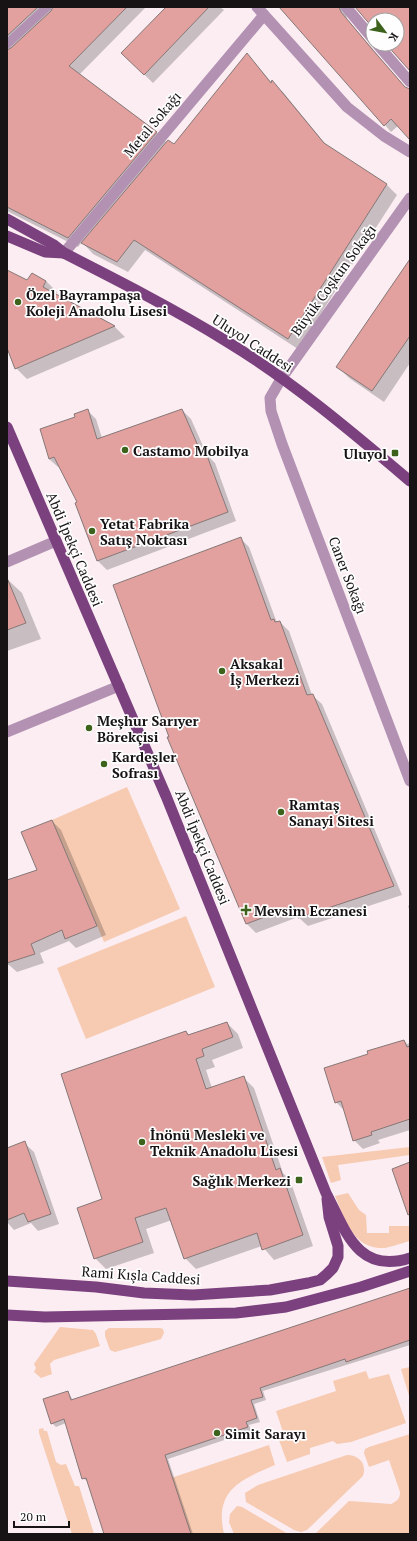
<svg xmlns="http://www.w3.org/2000/svg" width="417" height="1541" viewBox="0 0 417 1541" font-family="'PT Serif',serif">
<style>
.green{fill:#f7cab2}
.shadow{fill:#0003}
.building{fill:#e2a19e;stroke:#867878}
.lines{fill:none;stroke-linecap:round;stroke-linejoin:round}
.service{stroke:#b391b3;stroke-width:9}
.minor{stroke:#b391b3;stroke-width:11}
.tertiary{stroke:#b391b3;stroke-width:11}
.primary{stroke:#7b407e;stroke-width:11}
.poi-dot{fill:#3d621c;stroke:#fefefe;stroke-width:1.5}
.labels{text-anchor:middle;dominant-baseline:central;stroke-width:3.5;stroke-linejoin:round;paint-order:stroke}
.street-label{font-size:14px;fill:#171314;stroke:#fefefe}
.poi-label{font-size:14px;font-weight:bold;fill:#171314;stroke:#fefefe;text-anchor:start}
</style>
<rect width="100%" height="100%" fill="#fbedf2"/>
<g class="green">
<path d="M127 787 180 909 104 942 52 820Z"/>
<path d="M186 916 215 987 86 1039 57 968Z"/>
<path d="M410 1147V1155L338 1165 341 1180 331 1183 322 1157Z"/>
<path d="M348 1193 359 1210 366 1215 367 1233H389V1226H410V1241C401 1243 388 1249 379 1248 352 1246 344 1217 335 1196Z"/>
<path d="M60 1327 93 1330 96 1334 100 1346 54 1360 50 1364 52 1374 41 1378 34 1372 36 1368 34 1364Z"/>
<path d="M109 1328H160L163 1329 164 1333 161 1339 115 1352 110 1350 105 1336V1331Z"/>
<path d="M410 1367V1399L401 1369Z"/>
<path d="M366 1371 369 1379 389 1374 406 1423 351 1442 337 1444 333 1441 310 1448V1454L287 1462 279 1440 284 1435 276 1411 336 1391 333 1381Z"/>
<path d="M43 1428 44 1431H47L56 1462 61 1465 66 1464 75 1486H79L94 1534H72L39 1433V1429Z"/>
<path d="M410 1434V1534H315L349 1501 391 1504C397 1501 400 1499 400 1492L389 1460 369 1467 364 1453 365 1449 369 1447Z"/>
<path d="M269 1445 275 1465C240 1480 214 1490 224 1534H189L171 1478Z"/>
<path d="M347 1455C359 1455 367 1464 363 1476L307 1530 301 1532 294 1530 246 1502 245 1493 258 1485Z"/>
<path d="M237 1506 242 1507 288 1534H234L229 1522 230 1514Z"/>
</g>
<g class="shadow">
<path d="M7 7H146L79 75 156 132 167 143 174 145 247 54 272 83 283 92 327 146 387 185 397 195 298 349 145 250 128 272 93 254 82 242 78 247 7 211Z"/>
<path d="M167 7H220L224 10 153 83 122 53Z"/>
<path d="M281 7H355L349 8 346 12 347 19 406 88 410 90V138L399 125 391 132 385 125Z"/>
<path d="M410 261V363L384 402 349 378 338 367Z"/>
<path d="M7 271 28 281H46L57 292 55 295 114 326 125 337 27 379 16 368 7 345Z"/>
<path d="M87 410 96 419 102 438 182 410 191 419 207 455 215 463 236 521 107 570 98 561 77 503H78L60 466 58 467 49 459 76 417Z"/>
<path d="M240 538 249 547 277 623 280 622 289 631 312 695 322 704 402 895 308 926 298 917 256 933 247 924 169 738Z"/>
<path d="M7 579 22 593 41 639 7 651Z"/>
<path d="M52 821 61 830 106 935 76 948 69 941 40 953 44 963 17 972 9 965H7V881L38 870Z"/>
<path d="M410 905V912L408 906Z"/>
<path d="M227 1023 238 1034 243 1048 212 1060 215 1067 206 1070 212 1088 243 1077 254 1088 283 1173 290 1180 313 1246 274 1260 262 1246 196 1269 185 1258 172 1220 146 1229 154 1253 106 1269 95 1258 104 1200 186 1032 189 1035Z"/>
<path d="M404 1041 407 1044 410 1043V1130L378 1140 380 1143 363 1149 354 1140 345 1111 336 1102 369 1055Z"/>
<path d="M24 1143 34 1152 59 1224 38 1231 31 1223 14 1230 7 1222V1149Z"/>
<path d="M410 1289V1345L263 1391 266 1400 254 1404 260 1422 249 1425 251 1431 168 1459 193 1534H105L88 1482 83 1478 66 1423 56 1427 52 1423 68 1392 73 1400Z"/>
</g>
<g class="building">
<path d="M7 7H38L7 36Z"/>
<path d="M53 7H127L69 66 157 132 68 238 7 207V50L11 48 51 11Z"/>
<path d="M166 7H209L144 75 121 53Z"/>
<path d="M279 7H339L341 12 372 49 405 87 410 89V140L391 119 384 126Z"/>
<path d="M355 7H410V71L386 44H397V20H373V28Z"/>
<path d="M247 53 271 83 272 80 324 143 387 184 288 339 134 240 117 262 81 243 168 140 174 144Z"/>
<path d="M410 259V336L372 391 336 367Z"/>
<path d="M7 270 27 280 32 273 46 281 43 287 115 326 15 369 7 348Z"/>
<path d="M88 409 97 439 182 409 202 455 206 453 228 512 97 561 75 503 77 502 54 457 49 459 40 429 75 417 74 414Z"/>
<path d="M241 537 271 620 274 619 275 622 280 621 307 695 313 694 394 886 298 918 294 906 246 924 167 737H169L113 585Z"/>
<path d="M7 578 26 623 7 630Z"/>
<path d="M52 820 97 926 65 939 62 930 31 944 35 954 7 963V880L37 870 21 832Z"/>
<path d="M227 1022 233 1037 202 1049 204 1056 196 1059 206 1089 244 1076 276 1170 280 1168 303 1235 262 1250 257 1233 184 1259 166 1208 135 1218 143 1242 94 1259 77 1208 102 1199 61 1074 186 1031 188 1035Z"/>
<path d="M404 1040 407 1047 410 1046V1119L371 1132 372 1135 353 1141 341 1101 335 1103 324 1068 368 1054 367 1051Z"/>
<path d="M25 1141 51 1214 28 1222 24 1213 7 1220V1148Z"/>
<path d="M410 1162V1214L408 1215 392 1169Z"/>
<path d="M410 1288V1340L346 1362 345 1359 260 1388 263 1397 251 1400 257 1418 246 1422 248 1427 165 1455 191 1534H104L86 1478 82 1479 64 1419 51 1424 43 1399 68 1391 71 1400Z"/>
</g>
<g class="lines">
<path class="service" d="M7 44 47 7"/>
<g class="minor">
<path d="M257 7 347 107 384 136 410 152"/>
<path d="M346 7 373 39"/>
<path d="M377 44 410 82"/>
<path d="M64 253 264 15"/>
<path d="M281 379 270 398 271 411 282 444 410 781"/>
<path d="M7 562 56 541"/>
<path d="M7 732 119 686"/>
</g>
<path class="tertiary" d="M281 379 410 198"/>
<g class="primary">
<path d="M7 219 54 245 64 253C119 281 174 309 226 341 292 381 352 432 410 481"/>
<path d="M7 236 45 252 64 253"/>
<path d="M7 427 166 796 326 1193C345 1229 357 1275 410 1258"/>
<path d="M7 1281 96 1287 144 1293 193 1295 270 1290 308 1283 320 1280 327 1274 333 1268 338 1257V1246L329 1217 327 1199"/>
<path d="M7 1315 45 1317 236 1313 286 1307 361 1287 410 1271"/>
</g>
</g>
<g class="poi-dot">
<circle cx="18" cy="302" r="4"/>
<circle cx="125" cy="450" r="4"/>
<rect x="391" y="449" width="8" height="8" rx="2"/>
<circle cx="92" cy="531" r="4"/>
<circle cx="222" cy="671" r="4"/>
<circle cx="89" cy="728" r="4"/>
<circle cx="104" cy="764" r="4"/>
<circle cx="281" cy="812" r="4"/>
<path d="M244 904h4v4h4v4h-4v4h-4v-4h-4v-4h4z"/>
<circle cx="142" cy="1142" r="4"/>
<rect x="295" y="1176" width="8" height="8" rx="2"/>
<circle cx="217" cy="1433" r="4"/>
</g>
<g class="labels">
<g class="street-label">
<text transform="translate(152 124) rotate(-50)">Metal Sokağı</text>
<text transform="translate(333 280) rotate(-54)">Büyük Coşkun Sokağı</text>
<text transform="translate(253 343) rotate(33)">Uluyol Caddesi</text>
<text transform="translate(75 549) rotate(67)">Abdi İpekçi Caddesi</text>
<text transform="translate(348 575) rotate(69)">Caner Sokağı</text>
<text transform="translate(203 847) rotate(68)">Abdi İpekçi Caddesi</text>
<text transform="translate(141 1275) rotate(4)">Rami Kışla Caddesi</text>
</g>
<g class="poi-label">
<text x="26" y="294">Özel Bayrampaşa<tspan x="26" dy="16">Koleji Anadolu Lisesi</tspan></text>
<text x="133" y="450">Castamo Mobilya</text>
<text x="387" y="453" text-anchor="end">Uluyol</text>
<text x="100" y="523">Yetat Fabrika<tspan x="100" dy="16">Satış Noktası</tspan></text>
<text x="230" y="663">Aksakal<tspan x="230" dy="16">İş Merkezi</tspan></text>
<text x="97" y="720">Meşhur Sarıyer<tspan x="97" dy="16">Börekçisi</tspan></text>
<text x="112" y="756">Kardeşler<tspan x="112" dy="16">Sofrası</tspan></text>
<text x="289" y="804">Ramtaş<tspan x="289" dy="16">Sanayi Sitesi</tspan></text>
<text x="254" y="910">Mevsim Eczanesi</text>
<text x="150" y="1134">İnönü Mesleki ve<tspan x="150" dy="16">Teknik Anadolu Lisesi</tspan></text>
<text x="291" y="1180" text-anchor="end">Sağlık Merkezi</text>
<text x="225" y="1433">Simit Sarayı</text>
</g>
</g>
<rect width="417" height="1541" fill="none" stroke="#171314" stroke-width="16"/>
<g transform="translate(385 32) rotate(122)"><circle r="19" fill="#fefefe" stroke="#a2a0a0"/>
<path d="M0-3L7 15L0 10L-7 15Z" fill="#3d621c"/>
<text y="-6" font-size="11" font-weight="bold" text-anchor="middle" fill="#171314">K</text>
</g>
<path d="M14 1521v6h55v-6" fill="none" stroke="#171314" stroke-width="2"/>
<text x="20" y="1521" font-size="12" fill="#171314" stroke="#fefefe" stroke-width="3" paint-order="stroke">20 m</text>
</svg>
